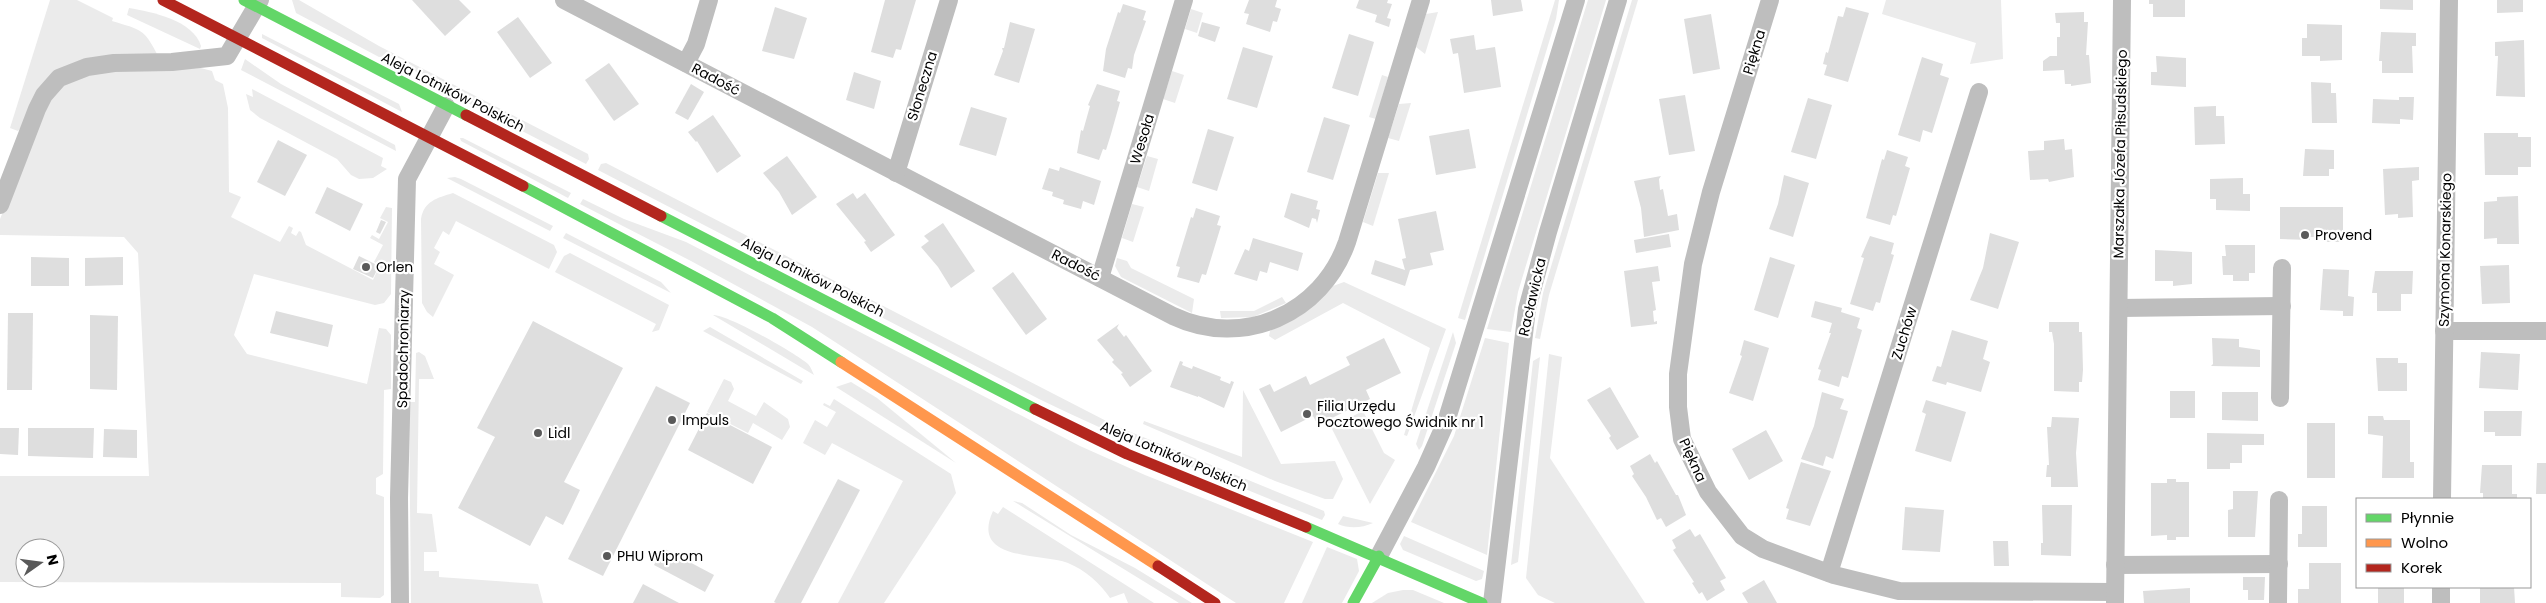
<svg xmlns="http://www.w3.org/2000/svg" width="2546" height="603" viewBox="0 0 2546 603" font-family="Poppins,sans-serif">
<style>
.green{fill:#ebebeb;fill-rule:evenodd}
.building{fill:#dedede}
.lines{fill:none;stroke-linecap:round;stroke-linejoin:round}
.street{stroke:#bebebe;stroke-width:18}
.fast{stroke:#63d668;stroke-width:11}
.slow{stroke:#ff974d;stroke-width:11}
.jam{stroke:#b3261e;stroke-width:11}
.poi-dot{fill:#595959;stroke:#fff;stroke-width:2}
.labels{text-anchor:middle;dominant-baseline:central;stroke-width:4.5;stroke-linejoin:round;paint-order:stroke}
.street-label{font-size:14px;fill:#000;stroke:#fff}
.poi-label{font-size:14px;fill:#000;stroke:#fff;text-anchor:start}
</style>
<rect width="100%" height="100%" fill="#fff"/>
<g class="green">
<path d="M50 0H77L113 18 112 21C141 30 144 28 158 56L86 60 18 131 10 128Z"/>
<path d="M292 0H299L379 46 588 154 589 159 586 164 419 78C412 60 397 54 379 57L296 13Z"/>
<path d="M1555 0H1559L1556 19 1465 320 1458 318Z"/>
<path d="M1588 0H1606L1518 292 1511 332 1487 329Z"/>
<path d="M1632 0H1638L1549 295 1540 339 1535 338 1543 293Z"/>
<path d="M1886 0H2001L2003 59 1970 64 1976 43 1882 14Z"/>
<path d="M129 8C152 12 193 20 201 46L200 49 127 15Z"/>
<path d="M1191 9 1203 13 1197 33 1185 29Z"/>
<path d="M1438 12 1425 54 1416 47 1426 14Z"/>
<path d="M262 34 399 104 402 112 262 38Z"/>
<path d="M245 59 281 84 395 145 396 151 241 70Z"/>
<path d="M197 67 212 71 215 80 223 84 228 108 229 192 241 197 231 217 280 242 289 226 293 228 291 233 296 236 299 231 301 232 306 245 373 280 380 265 374 262 383 245 370 238 372 235 379 239 388 222 380 218 386 207 392 208 391 294 384 303 375 305 254 274 234 335 247 354 367 384 379 328 386 329 391 335V389L384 390 383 474 376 478V494L384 497V595L380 598 341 597V583L0 582V476H149L138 253 124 237 0 235V219L29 147 56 89 89 73ZM25 548H55V578H25Z"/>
<path d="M1172 71 1184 75 1175 103 1163 99Z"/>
<path d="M1382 75 1388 77 1376 119 1369 117Z"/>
<path d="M252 89 383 158 381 166 387 169 373 178 359 179 351 175 337 159 260 118 250 110 246 94 253 97Z"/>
<path d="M1411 103 1399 141 1388 138 1399 104Z"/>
<path d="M460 138H463L571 193 568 198 461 141Z"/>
<path d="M1147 156 1158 159 1149 191 1137 187Z"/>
<path d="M606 163 1116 426 1324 511 1325 515 1322 520C1227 482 1132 444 1039 399L598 170 601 164Z"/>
<path d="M1378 173H1389L1373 226 1363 222Z"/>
<path d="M455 177 461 179 553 226 550 231 447 178Z"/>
<path d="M453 193 554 245 557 252 549 269 456 221 449 235 443 231 434 248 440 252 434 264 454 275 433 317 427 312 422 303 421 219C424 201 437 198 453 193Z"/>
<path d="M583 199 624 219 686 242 1080 446 1145 475 1313 542 1284 603H1236L812 327 691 261 580 204Z"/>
<path d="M1132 204 1144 207 1133 242 1122 238Z"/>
<path d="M566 233 661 282 671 293 563 238Z"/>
<path d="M570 253 669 305 659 330 652 332 656 324 555 272 564 256Z"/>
<path d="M1117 258 1127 261 1131 268 1194 299 1192 313 1121 277 1115 266Z"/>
<path d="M1344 282 1446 329 1407 436 1404 435 1430 348 1343 303 1275 340 1269 336 1270 331 1300 316 1333 286Z"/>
<path d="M1282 297 1286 303 1253 317 1221 318 1220 311H1254Z"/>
<path d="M713 315C729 315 795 353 808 364 811 367 812 371 814 375Z"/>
<path d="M710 327 803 381 801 384 703 331Z"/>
<path d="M1453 332 1456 343 1422 446 1419 450 1416 444Z"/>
<path d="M1485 338 1509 343 1487 555 1411 522 1454 436Z"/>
<path d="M419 352 425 356 434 379H419L417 513 432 514 437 552H424V571H439V577L538 584 543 603H411L409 402H415L416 353Z"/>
<path d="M1549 354 1562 357 1550 458 1645 603H1555L1538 595 1526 578Z"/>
<path d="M1540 357 1518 562 1511 565 1533 361Z"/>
<path d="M724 379 731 382 734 389 728 401 756 416 764 402 788 419 790 427 782 440 753 423 748 433 707 412Z"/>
<path d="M851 382 877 398 956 463 836 387Z"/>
<path d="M1243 390 1281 464 1335 461 1343 479 1333 499H1325L1275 481 1143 424 1144 421 1242 457Z"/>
<path d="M834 399 951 474 956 493 884 603H838L903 481 832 443 825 455 803 443 815 420 827 427 836 412 823 405 824 403 830 406Z"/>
<path d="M1363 411 1384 453 1395 460 1370 504 1331 427Z"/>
<path d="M1013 501 1022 503 1071 535 1135 568 1192 603H1179Z"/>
<path d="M1003 507 1154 603H1128L1124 593 1110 598C1100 583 1085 570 1068 563 1039 553 970 561 993 511L998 514Z"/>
<path d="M1343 516 1373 523C1362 528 1349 529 1338 524Z"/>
<path d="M1404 536 1484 571 1482 579 1476 581 1403 550 1400 544Z"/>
<path d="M1327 547 1357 559 1359 571 1342 603H1302Z"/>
<path d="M1403 590H1413L1444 603H1372L1388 593Z"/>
</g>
<g class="building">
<path d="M412 0H459L471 12 445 36Z"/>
<path d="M885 0H916L901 50 896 49 893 58 871 52Z"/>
<path d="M1249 0H1277L1275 7 1281 9 1277 22 1273 21 1270 32 1246 24 1249 14 1244 13Z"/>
<path d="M1359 0H1388L1387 3 1392 4 1387 18 1391 19 1389 27 1375 22 1377 15 1356 8Z"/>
<path d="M1491 0H1521L1523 11 1493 16Z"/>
<path d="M2149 0H2185V17H2153V4H2149Z"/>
<path d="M2380 0H2413V10L2380 9Z"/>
<path d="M2497 0H2523V12L2497 13Z"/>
<path d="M1123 4 1146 11 1143 20 1146 21 1134 55 1132 69 1128 68 1125 78 1103 71 1106 49 1118 12 1120 13Z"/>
<path d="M775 7 807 18 794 59 762 51Z"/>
<path d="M1846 7 1869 13 1848 82 1824 75 1827 65 1823 64 1826 52 1828 53 1838 16 1843 17Z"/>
<path d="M2084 12V22H2088L2086 55H2089L2091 83 2071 86V84H2065L2064 70 2043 71V61L2050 56H2057V37H2060V23H2056L2055 13Z"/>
<path d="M1711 14 1720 69 1693 74 1684 19Z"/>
<path d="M518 17 552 63 530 78 497 32Z"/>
<path d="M1010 22 1035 29 1019 83 994 75 1003 51 1002 48H1004Z"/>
<path d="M1202 22 1220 27 1215 42 1198 36Z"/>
<path d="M2307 24 2342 25V60L2320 61V56H2302V38H2307Z"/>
<path d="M2381 32 2416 33V46H2412L2413 73H2382V61H2379Z"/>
<path d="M1349 34 1374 42 1358 96 1332 88Z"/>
<path d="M1474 35 1476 50 1495 47 1501 87 1464 93 1458 53 1453 54 1450 39Z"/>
<path d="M2524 40 2525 97 2496 96 2498 56H2495V42Z"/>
<path d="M1243 47 1273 56 1257 108 1227 99Z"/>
<path d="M2156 56 2186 58V87L2151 85V72H2157Z"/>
<path d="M1922 57 1943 64 1940 75 1949 78 1932 133 1923 130 1920 142 1898 135Z"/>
<path d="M609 63 639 104 614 121 585 80Z"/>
<path d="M854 72 881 81 874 109 846 100Z"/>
<path d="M2311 82 2331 83V93H2336L2337 123H2312Z"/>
<path d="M691 84 704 92 688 120 675 113Z"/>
<path d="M1097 84 1120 91 1117 101 1120 102 1111 134 1106 150 1103 149 1099 160 1077 153 1081 130 1083 131 1090 106 1088 105Z"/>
<path d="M1685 95 1695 151 1669 155 1659 99Z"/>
<path d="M2399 97H2414L2413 120 2400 119V124L2372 123 2373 99 2399 100Z"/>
<path d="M1808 98 1832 105 1816 159 1791 152Z"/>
<path d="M2216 106V116H2224L2225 144 2195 145 2194 107Z"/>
<path d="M971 107 1007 118 996 156 959 145Z"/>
<path d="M713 115 741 156 717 173 697 141 696 142 688 132Z"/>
<path d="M1324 117 1350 125 1333 180 1307 172Z"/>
<path d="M1208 129 1234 137 1217 191 1192 183Z"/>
<path d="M1469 129 1476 168 1436 175 1429 136Z"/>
<path d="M2484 133H2518V137H2531V167H2518V175H2485Z"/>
<path d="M2064 139 2065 150 2072 149 2074 177 2049 182 2048 179 2030 180 2028 151 2044 150V141Z"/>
<path d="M278 140 307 155 285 196 257 182Z"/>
<path d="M2305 149 2334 150V169H2329V176H2303Z"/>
<path d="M1887 150 1908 157 1905 166 1910 168 1896 216 1893 215 1890 225 1866 218 1882 159 1884 160Z"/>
<path d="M787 156 817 197 792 215 779 192 763 173Z"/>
<path d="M1060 167 1101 181 1094 205 1083 201 1081 209 1063 204 1064 200 1052 196 1053 192 1042 189 1049 168 1059 171Z"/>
<path d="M2419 167V180L2412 181 2413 217 2398 218V214L2385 215 2383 169Z"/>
<path d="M1784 175 1809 183 1793 237 1769 229 1778 204Z"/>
<path d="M1661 176 1659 179 1660 190 1663 189 1668 216 1677 214 1679 230 1644 237 1641 208 1634 181Z"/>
<path d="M2243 178V194H2250V211L2216 210V199H2210V179Z"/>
<path d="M327 187 363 204 350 231 315 213Z"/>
<path d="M853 193 857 199 865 193 895 235 871 252 864 242 866 241 836 204Z"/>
<path d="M1291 193 1318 201 1316 209 1320 210 1317 223 1316 219 1312 218 1309 228 1284 217Z"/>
<path d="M2518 196 2519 244H2497V238L2484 239V202L2497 201V197Z"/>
<path d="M2280 207H2343V242H2324V237H2310V240L2280 239Z"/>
<path d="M1196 208 1220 216 1217 225 1221 226 1206 275 1202 274 1199 283 1177 277 1180 267 1176 266 1191 217 1193 218Z"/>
<path d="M1436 211 1444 250 1430 253 1433 265 1410 270 1405 286 1371 274 1375 260 1405 270 1402 259 1406 258 1398 219Z"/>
<path d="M381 220 386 222 380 234 376 232Z"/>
<path d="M943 223 975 271 951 288 938 267 921 247 929 241 924 236Z"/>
<path d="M1990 233 2019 242 1998 309 1970 300 1983 268Z"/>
<path d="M1669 234 1671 247 1636 253 1634 240Z"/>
<path d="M1870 236 1894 243 1891 254 1894 255 1883 292 1880 303 1876 302 1873 311 1850 304 1864 258 1861 257Z"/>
<path d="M1253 238 1303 253 1298 271 1270 262 1267 273 1260 271 1257 281 1234 274 1245 249 1249 251Z"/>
<path d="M2225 245H2255V273H2249V281H2233V275H2223L2222 256H2226Z"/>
<path d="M2155 250 2192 252V284L2173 286V281H2155Z"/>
<path d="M359 256 379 266 373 278 353 269Z"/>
<path d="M31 257 69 258V286H31Z"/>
<path d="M123 257V285L85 286V258Z"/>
<path d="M1770 257 1795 265 1778 318 1754 310Z"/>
<path d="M2509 265 2510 303 2482 304 2480 266Z"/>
<path d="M1658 266 1660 281 1652 282 1656 310 1653 311 1654 322 1657 321V324L1631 327 1624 271Z"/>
<path d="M2323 269 2349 270 2348 296 2354 297 2353 316H2343V311L2320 310Z"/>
<path d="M2375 271H2413L2412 294H2401V311H2377V293H2372Z"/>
<path d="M1013 272 1047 319 1026 335 992 288Z"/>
<path d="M1815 301 1842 308 1841 312 1860 318 1857 328 1862 330 1848 378 1842 376 1839 387 1818 380 1821 370 1818 369 1831 333H1829L1832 323 1811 317Z"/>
<path d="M276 311 333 325 328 347 270 333Z"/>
<path d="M8 313H33L32 390H7Z"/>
<path d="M90 315 118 316 117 390 90 389Z"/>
<path d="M533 321 623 368 564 482 580 490 571 509 563 525 546 516 530 546 458 508 495 437 477 428Z"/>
<path d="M2049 322H2079V332H2082L2083 370 2082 382H2079V392L2054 391V344L2052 332H2049Z"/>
<path d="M1119 324 1117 328 1124 337 1126 335 1152 371 1130 387 1121 374 1123 373 1112 362 1114 360 1097 340Z"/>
<path d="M1952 330 1988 341 1983 359 1990 362 1981 392 1947 382 1946 385 1932 381 1937 366 1941 367Z"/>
<path d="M1384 338 1401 373 1366 390 1370 399 1318 425 1313 416 1281 432 1259 389 1270 384 1274 392 1306 376 1310 385 1350 365 1346 357Z"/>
<path d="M2212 338 2239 339V347L2260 350V367L2211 366 2213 364Z"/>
<path d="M1744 340 1769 348 1753 401 1729 393 1742 356 1740 355Z"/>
<path d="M2481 352 2520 354 2518 390 2479 388Z"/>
<path d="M2376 358H2398V363H2407V391H2378Z"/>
<path d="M1180 361 1183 362 1182 365 1192 369 1193 366 1221 377 1220 380 1230 384 1231 381 1234 382 1224 408 1198 396V397L1170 387Z"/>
<path d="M656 386 690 403 603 576 568 559Z"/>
<path d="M1610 387 1639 437 1617 450 1609 438 1611 436 1587 400Z"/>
<rect x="2170" y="391" width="25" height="27"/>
<path d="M1822 392 1844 399 1840 409 1848 411 1833 459 1826 456 1823 466 1801 459 1814 426Z"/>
<path d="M2222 392H2258V421L2222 420Z"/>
<path d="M1926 400 1966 412 1951 462 1915 451 1926 414 1922 412Z"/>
<path d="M2484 411H2522L2521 436H2495V432H2484Z"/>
<path d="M707 413 772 447 753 484 688 450Z"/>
<path d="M2368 416H2383L2384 420H2410V462H2414V478H2382L2383 436 2368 434Z"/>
<path d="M2052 417 2079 418 2076 453 2078 487H2051V477H2046L2047 465H2049L2047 427H2051Z"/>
<rect x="2307" y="423" width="28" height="55"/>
<path d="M0 428H19L18 455 0 454Z"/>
<path d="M28 428H94L93 458 28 456Z"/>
<path d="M104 429 137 430V458L103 457Z"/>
<path d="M1766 430 1783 461 1749 480 1732 449Z"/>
<path d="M2207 433 2264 434V445H2242V463H2230V469H2207Z"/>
<path d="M1650 454 1655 463 1657 461 1676 495H1678L1686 515 1666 527 1661 518 1657 520 1646 497 1632 476 1634 474 1630 466Z"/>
<path d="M1801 462 1831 471 1810 526 1786 519 1789 509 1786 508Z"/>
<path d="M2537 463H2546V494H2536Z"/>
<path d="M2482 465H2512V494H2517V499H2483V493H2480Z"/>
<path d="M838 479 860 490 801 603H776L774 602Z"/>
<path d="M2167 479H2176V482H2189V537H2176V540H2167V535L2151 536V483H2167Z"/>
<path d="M2233 491H2258L2255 537H2228V510L2233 509Z"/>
<path d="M2042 505H2072L2071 556 2041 555V543H2043Z"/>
<path d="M2302 506H2327V547H2298V534H2302Z"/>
<path d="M1905 507 1944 510 1940 552 1902 550Z"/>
<path d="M1690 529 1695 537 1700 534 1726 578 1720 581 1725 590 1707 601 1702 592 1699 594 1692 583 1694 582 1673 550 1676 548 1672 540Z"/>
<path d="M1993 541H2008L2009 566H1994Z"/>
<path d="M663 548 714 575 705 592 654 565Z"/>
<path d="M2309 563H2341V603H2298V589H2309Z"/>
<path d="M2243 577H2265L2264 600H2248V590H2243Z"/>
<path d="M1764 580 1777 603H1748L1742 593Z"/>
<path d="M643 584 679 603H633Z"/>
<rect x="2378" y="587" width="26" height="16"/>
<path d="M2480 587H2514L2515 603H2480Z"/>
<path d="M2190 588V603H2144L2143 591Z"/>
</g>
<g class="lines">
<g class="street">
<path d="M564 0 1173 316C1243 349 1322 314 1347 242L1421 0"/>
<path d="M1770 0 1711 192 1693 264 1678 374V407L1682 439 1708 492 1742 536 1763 549 1834 575 1899 591 2115 592"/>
<path d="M686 63 696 44 709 0"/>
<path d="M896 173 949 0"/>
<path d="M0 205 37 109 44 95 59 78 87 67 114 63 172 62 227 56 260 0"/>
<path d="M1100 278 1184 0"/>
<path d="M2119 308 2282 306"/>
<path d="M2444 331H2546"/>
<path d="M2280 398 2282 268"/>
<path d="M2442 499 2449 0"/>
<path d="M1379 556 1426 467 1446 422 1576 0"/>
<path d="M2115 565 2279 564"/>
<path d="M1829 573 1979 92"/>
<path d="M2115 602 2122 0"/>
<path d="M400 603 399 498 407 179 446 106"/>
<path d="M1492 603 1527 309 1548 232 1618 0"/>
<path d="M2278 603 2279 500"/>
<path d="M2441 603V587"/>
</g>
<g class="fast">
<path d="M244 0 466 115"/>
<path d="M523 186 772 318 841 362"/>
<path d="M661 216 1035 409"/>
<path d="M1306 527 1482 603"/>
<path d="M1353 603 1379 556"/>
</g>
<path class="slow" d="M841 362 1158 566"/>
<g class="jam">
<path d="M163 0 523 186"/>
<path d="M466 115 661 216"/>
<path d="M1035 409 1127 454 1306 527"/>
<path d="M1158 566 1215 603"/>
</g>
</g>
<g class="poi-dot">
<circle cx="2305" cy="235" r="5"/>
<circle cx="366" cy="267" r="5"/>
<circle cx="1307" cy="414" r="5"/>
<circle cx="672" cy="420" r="5"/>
<circle cx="538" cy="433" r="5"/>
<circle cx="607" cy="556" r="5"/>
</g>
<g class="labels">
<g class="street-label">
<text transform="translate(1754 52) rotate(-73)">Piękna</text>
<text transform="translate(716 79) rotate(28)">Radość</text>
<text transform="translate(922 86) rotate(-73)">Słoneczna</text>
<text transform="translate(453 92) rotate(27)">Aleja Lotników Polskich</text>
<text transform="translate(1142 139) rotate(-73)">Wesoła</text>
<text transform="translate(2120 154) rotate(-89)">Marszałka Józefa Piłsudskiego</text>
<text transform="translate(2445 250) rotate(-89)">Szymona Konarskiego</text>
<text transform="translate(1076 265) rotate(27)">Radość</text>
<text transform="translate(813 277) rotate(27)">Aleja Lotników Polskich</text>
<text transform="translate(1532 297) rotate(-77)">Racławicka</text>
<text transform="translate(1904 333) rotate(-73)">Zuchów</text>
<text transform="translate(403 349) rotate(-89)">Spadochroniarzy</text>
<text transform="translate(1174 456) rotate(23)">Aleja Lotników Polskich</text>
<text transform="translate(1693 460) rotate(66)">Piękna</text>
</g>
<g class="poi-label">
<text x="2315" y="235">Provend</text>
<text x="376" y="267">Orlen</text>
<text x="1317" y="406">Filia Urzędu<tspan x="1317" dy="16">Pocztowego Świdnik nr 1</tspan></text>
<text x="682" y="420">Impuls</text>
<text x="548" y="433">Lidl</text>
<text x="617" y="556">PHU Wiprom</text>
</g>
</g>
<rect x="2356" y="498" width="175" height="90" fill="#ffffff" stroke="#999999"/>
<rect x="2366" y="514" width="25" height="8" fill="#63d668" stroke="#999999"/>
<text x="2401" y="523" font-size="15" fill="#000000">Płynnie</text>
<rect x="2366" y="539" width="25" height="8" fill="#ff974d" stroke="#999999"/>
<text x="2401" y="548" font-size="15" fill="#000000">Wolno</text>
<rect x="2366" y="564" width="25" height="8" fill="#b3261e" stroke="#999999"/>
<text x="2401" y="573" font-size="15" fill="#000000">Korek</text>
<g transform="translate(40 563) rotate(76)"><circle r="24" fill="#ffffff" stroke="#999999"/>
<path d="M0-4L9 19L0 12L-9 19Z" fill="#595959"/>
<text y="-8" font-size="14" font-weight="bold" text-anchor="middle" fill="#000000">N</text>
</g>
</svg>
